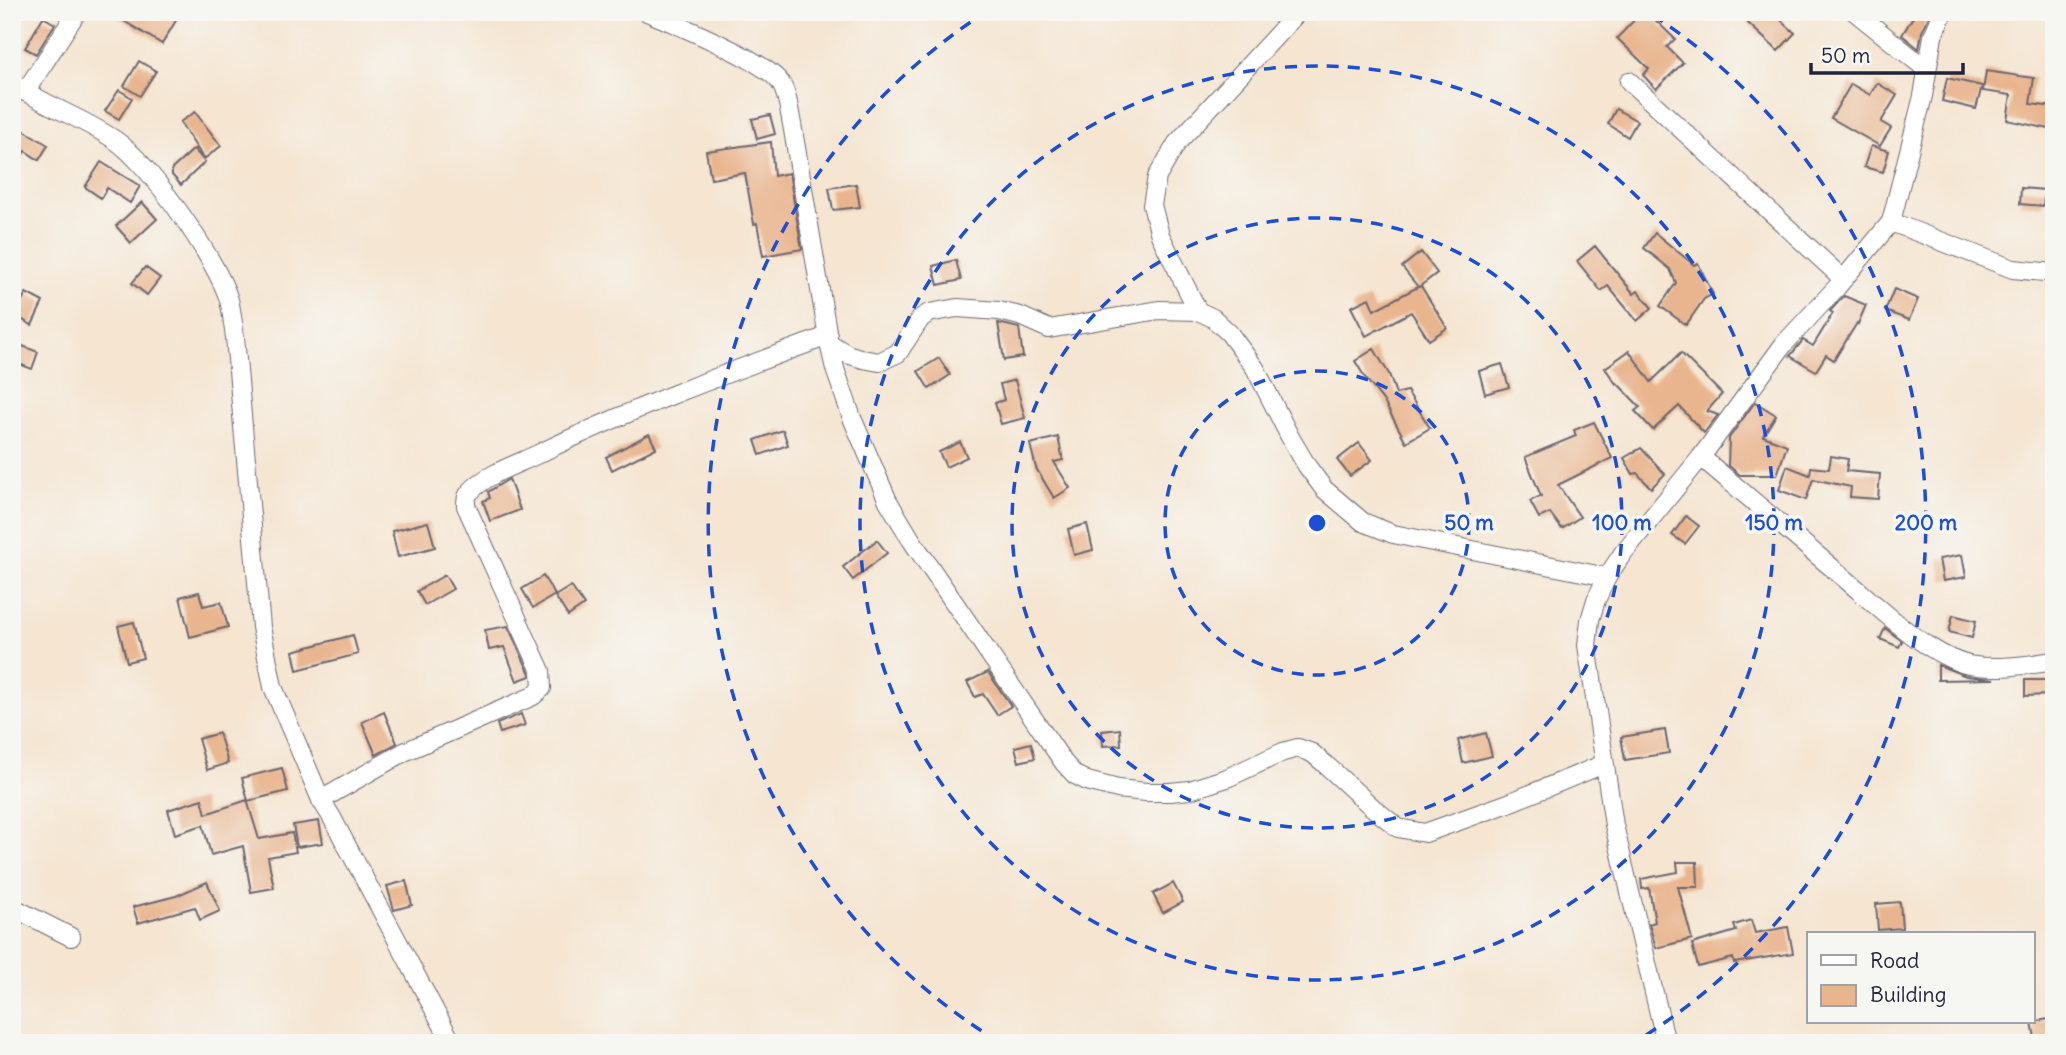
<svg xmlns="http://www.w3.org/2000/svg" width="2066" height="1055" viewBox="0 0 2066 1055" font-family="Delius,sans-serif">
<style>
.building{fill:#e9b58f}
.lines{fill:none;stroke-linecap:round;stroke-linejoin:round}
.street-casing{stroke:#6c6670;stroke-width:20}
.street{stroke:#fff;stroke-width:18}
.ring{fill:none;stroke:#1d4ed8;stroke-width:3.5;stroke-dasharray:12 9}
.centre{fill:#1d4ed8;stroke:#f6f6f2;stroke-width:3.5}
.ring-label{font-size:21px;text-anchor:middle;font-weight:bold;fill:#1d4ed8;stroke:#f6f6f2;stroke-width:7;stroke-linejoin:round;paint-order:stroke}
</style>
<rect width="100%" height="100%" fill="#f6f6f2"/>
<filter id="ink" filterUnits="userSpaceOnUse"><feTurbulence type="fractalNoise" baseFrequency=".0143" numOctaves="2"/><feDisplacementMap in="SourceGraphic" scale="14" xChannelSelector="R" yChannelSelector="G"/><feConvolveMatrix kernelMatrix="1 2 1 2 8 2 1 2 1" color-interpolation-filters="sRGB"/></filter>
<filter id="wash" filterUnits="userSpaceOnUse"><feTurbulence type="fractalNoise" baseFrequency=".00686" numOctaves="4" result="noise"/><feDisplacementMap in="SourceGraphic" scale="28" xChannelSelector="R" yChannelSelector="G"/><feGaussianBlur stdDeviation="1.57" result="paint"/><feColorMatrix in="noise" values="0 0 0 0 0 0 0 0 0 0 0 0 0 0 0 0 0 1.4 0 .05"/><feComposite in="paint" operator="in"/></filter>
<g filter="url(#wash)">
<rect width="100%" height="100%" fill="#f5e5d1"/>
<g id="blocks">
<g class="building">
<path d="M109 12H181L162 44Z"/>
<path d="M1642 12H1647L1675 39 1667 47 1683 63 1656 89 1643 75 1649 69 1617 38Z"/>
<path d="M1736 12H1772L1795 33 1778 51Z"/>
<path d="M1916 12H1931L1922 32 1919 49 1902 35Z"/>
<path d="M43 17 55 24 36 54 25 48Z"/>
<path d="M139 61 156 71 140 96 124 86Z"/>
<path d="M1986 71 2034 78 2030 104 2054 107V130L2007 120 2011 95 1983 91Z"/>
<path d="M1947 78 1982 86 1976 109 1942 101Z"/>
<path d="M1877 83 1897 95 1881 122 1891 128 1880 146 1831 118 1851 84 1870 95Z"/>
<path d="M119 90 132 98 119 119 105 111Z"/>
<path d="M1616 109 1637 121 1628 137 1608 124Z"/>
<path d="M195 112 221 146 204 159 180 122Z"/>
<path d="M770 115 775 134 757 139 752 119Z"/>
<path d="M20 128 48 145 39 160 25 151 12 172V140Z"/>
<path d="M771 142 774 176 789 173 802 249 763 256 757 223 754 224 745 173 711 179 706 151Z"/>
<path d="M1871 146 1889 151 1883 172 1864 167Z"/>
<path d="M194 149 205 162 181 185 172 175V169Z"/>
<path d="M101 162 140 186 130 203 107 188 101 198 85 187Z"/>
<path d="M856 184 860 207 833 210 829 188Z"/>
<path d="M2021 188 2045 190 2043 206 2020 204Z"/>
<path d="M142 202 157 219 131 243 116 226Z"/>
<path d="M1655 233 1694 265 1698 263 1713 294 1704 299 1686 325 1660 306 1676 283 1670 269 1644 248Z"/>
<path d="M1595 246 1634 294 1638 291 1652 308 1637 321 1608 286 1601 291 1577 261Z"/>
<path d="M1421 252 1437 273 1419 287 1421 286 1447 328 1429 340 1411 312 1366 336 1351 307 1369 298 1374 310 1418 287 1402 267Z"/>
<path d="M956 260 961 280 938 285 933 266Z"/>
<path d="M145 267 160 278 147 295 132 283Z"/>
<path d="M1894 289 1918 299 1909 320 1885 311Z"/>
<path d="M26 293 43 302 32 325 14 315Z"/>
<path d="M1844 296 1866 305 1858 324 1857 323 1834 360 1826 355 1816 371 1790 356 1803 340 1813 346 1833 313 1830 311Z"/>
<path d="M998 323 1019 328 1023 357 1004 360Z"/>
<path d="M20 345 38 352 32 369 14 362Z"/>
<path d="M1374 349 1389 374 1396 394 1407 391 1430 428 1406 442 1383 400 1366 379 1355 361Z"/>
<path d="M1629 351 1651 382 1681 353 1722 394 1707 411 1718 415 1704 433 1679 406 1653 430 1635 411 1640 407 1617 383 1616 384 1605 368Z"/>
<path d="M939 358 950 375 929 389 918 371Z"/>
<path d="M1502 364 1509 387 1485 394 1479 371Z"/>
<path d="M1015 380 1025 418 1001 424 995 403 1004 400 1000 384Z"/>
<path d="M1755 402 1776 415 1763 436 1787 445 1777 475H1740L1728 465 1729 438Z"/>
<path d="M1594 422 1612 458 1558 485 1580 517 1562 529 1550 513 1539 518 1530 501 1541 496 1525 457 1576 436 1574 430Z"/>
<path d="M783 430 788 445 760 455 755 440Z"/>
<path d="M649 434 656 448 612 470 606 457Z"/>
<path d="M1058 437 1063 460 1054 462 1070 488 1054 498 1036 468 1030 444Z"/>
<path d="M960 442 967 457 946 467 939 452Z"/>
<path d="M1359 443 1372 460 1350 476 1337 460Z"/>
<path d="M1641 448 1665 474 1651 488 1637 473 1633 474 1624 458Z"/>
<path d="M1831 456 1848 459 1846 471 1880 474 1878 499 1850 497 1851 487 1813 479 1806 500 1779 490 1787 466 1810 475 1811 467 1829 469Z"/>
<path d="M509 479 520 510 490 521 483 501 490 498 488 492Z"/>
<path d="M1686 516 1699 526 1685 544 1672 535Z"/>
<path d="M428 522 435 547 398 557 392 531Z"/>
<path d="M1087 524 1093 550 1074 555 1068 529Z"/>
<path d="M877 540 887 553 853 580 843 567Z"/>
<path d="M1962 555 1966 577 1943 581 1939 559Z"/>
<path d="M445 575 453 589 425 605 417 591Z"/>
<path d="M543 576 555 595 533 608 522 589Z"/>
<path d="M571 586 584 605 568 616 555 596Z"/>
<path d="M199 592 203 606 221 602 228 627 190 637 180 597Z"/>
<path d="M1953 615 1976 621 1972 638 1949 632Z"/>
<path d="M134 622 143 658 127 662 118 626Z"/>
<path d="M508 626 530 674V676L517 681 504 647 489 650 485 630Z"/>
<path d="M1885 628 1902 641 1899 647 1880 639Z"/>
<path d="M353 635 358 654 297 670 293 651Z"/>
<path d="M1938 665 1966 676 1995 679 1938 680Z"/>
<path d="M988 672 1011 706 997 715 983 694 975 697 967 682Z"/>
<path d="M2025 680H2049L2050 695 2025 696Z"/>
<path d="M384 712 397 743 376 755 362 722Z"/>
<path d="M521 714 525 725 500 733 497 724Z"/>
<path d="M1120 729 1121 745 1103 746 1102 731Z"/>
<path d="M1665 730 1669 753 1625 760 1621 737Z"/>
<path d="M219 733 228 763 207 770 198 739Z"/>
<path d="M1486 733 1492 756 1463 763 1458 740Z"/>
<path d="M1031 743 1035 758 1019 762 1015 747Z"/>
<path d="M282 768 288 791 248 801 242 778Z"/>
<path d="M202 799 206 814 247 800 259 839 292 833 296 852 268 857 274 888 251 892 243 846 211 855 203 825 175 834 168 810Z"/>
<path d="M319 821 323 843 297 847 293 825Z"/>
<path d="M1677 862H1697L1698 887H1678L1692 939 1656 948 1649 924 1655 922 1649 888 1642 889 1641 879 1678 872Z"/>
<path d="M406 881 412 905 394 910 387 886Z"/>
<path d="M207 882 220 911 200 920 195 907 138 923 133 907 176 896Z"/>
<path d="M1173 883 1183 902 1163 913 1153 894Z"/>
<path d="M1900 902 1902 928 1878 930 1876 904Z"/>
<path d="M1751 920 1755 933 1788 927 1793 953 1734 963 1733 958 1698 967 1692 944 1736 931 1734 925Z"/>
<path d="M2054 1018V1043H2036L2032 1022Z"/>
</g>
</g>
</g>
<g filter="url(#ink)">
<use href="#blocks" fill-opacity="0" stroke="#6c6670" stroke-width="2"/>
<g class="lines">
<g class="street-casing">
<g id="street">
<path d="M647 12C675 24 764 60 780 82 788 94 789 110 792 124L829 343 835 369 852 418 888 501 912 541 1064 763 1075 775 1087 781 1118 789 1146 792H1170L1190 790 1227 778 1283 752 1298 748 1312 753 1325 764 1372 807 1398 828 1425 833 1506 804 1604 764"/>
<path d="M1855 12 1926 69"/>
<path d="M1629 81 1843 279"/>
<path d="M12 83C45 106 83 118 115 140 150 164 217 260 229 300 232 312 233 325 235 337L261 627 273 687 321 800 331 816 452 1043"/>
<path d="M25 92 77 12"/>
<path d="M1891 222 2013 269 2054 273"/>
<path d="M1198 311 1160 235 1152 205 1157 177 1177 143 1298 12"/>
<path d="M829 343 847 354 863 359 879 362 898 353 921 318 929 313 957 308 999 311 1020 316 1049 329 1159 310 1198 311 1213 318 1229 333 1255 368 1290 437 1307 466 1324 489 1363 522 1393 534 1607 577"/>
<path d="M1701 457C1749 497 1796 537 1843 577 1876 605 1927 655 1969 665 1996 670 2027 665 2054 661"/>
<path d="M321 800 404 752 533 696 542 688 541 671 466 506C466 500 466 496 471 491 487 474 515 465 536 455 630 409 729 372 828 336"/>
<path d="M12 907 71 937"/>
<path d="M1666 1043 1614 825 1587 645 1590 620 1596 600 1607 577 1623 553 1701 457 1784 344 1837 287 1891 222 1923 96 1933 36 1943 12"/>
</g>
</g>
<use href="#street" class="street"/>
</g>
</g>
<g class="ring">
<circle cx="1317" cy="523" r="152"/>
<circle cx="1317" cy="523" r="305"/>
<circle cx="1317" cy="523" r="457"/>
<path d="M999 1042A609 609 0 0 1 981 15M1653 15A609 609 0 0 1 1635 1042"/>
</g>
<circle cx="1317" cy="523" r="10" class="centre"/>
<g class="ring-label">
<text x="1469" y="530">50 m</text>
<text x="1622" y="530">100 m</text>
<text x="1774" y="530">150 m</text>
<text x="1926" y="530">200 m</text>
</g>
<rect width="2066" height="1055" fill="none" stroke="#f6f6f2" stroke-width="42"/>
<rect x="1807" y="932" width="228" height="91" fill="#f6f6f2" stroke="#a1a1a9" stroke-width="2"/>
<rect x="1821" y="955" width="35" height="10" fill="#ffffff" stroke="#a1a1a9" stroke-width="2"/>
<text x="1870" y="968" font-size="21" fill="#22223b">Road</text>
<rect x="1821" y="985" width="35" height="21" fill="#e9b58f" stroke="#a1a1a9" stroke-width="2"/>
<text x="1870" y="1002" font-size="21" fill="#22223b">Building</text>
<path d="M1811 63v10h152v-10" fill="none" stroke="#22223b" stroke-width="3.5"/>
<text x="1821" y="63" font-size="21" fill="#22223b" stroke="#f6f6f2" stroke-width="5" paint-order="stroke">50 m</text>
</svg>
